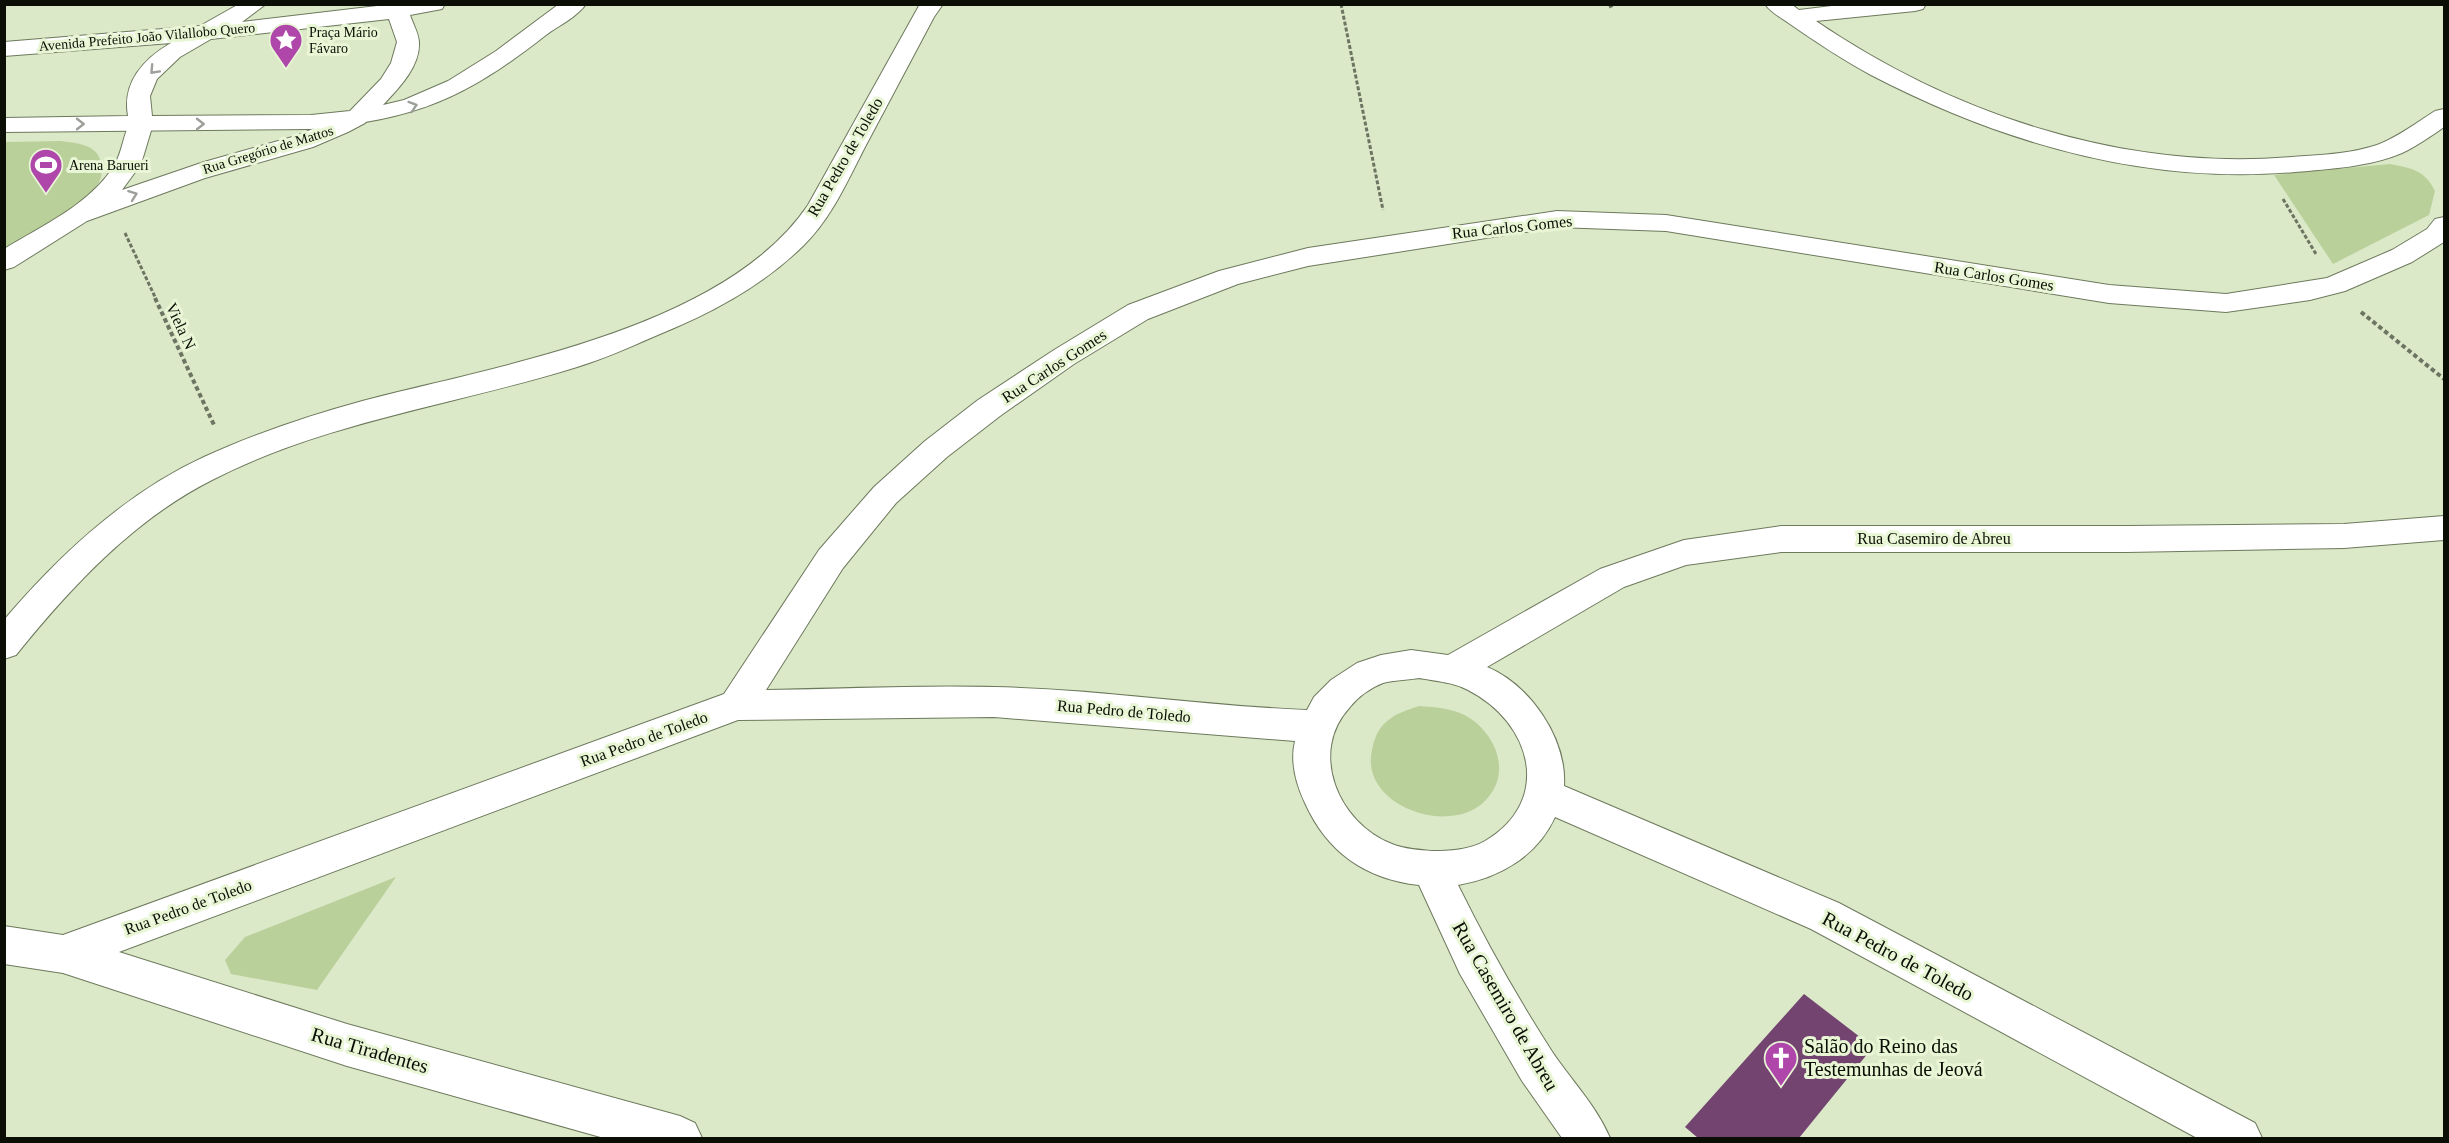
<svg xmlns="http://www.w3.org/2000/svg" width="2449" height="1143" viewBox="0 0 2449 1143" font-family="Georgia,serif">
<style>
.green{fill:#bad09a}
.building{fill:#72446f}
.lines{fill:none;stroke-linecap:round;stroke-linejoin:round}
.minor-casing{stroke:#6d795c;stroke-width:2}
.secondary-casing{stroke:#6d795c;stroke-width:2}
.path-far1{stroke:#6c7561;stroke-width:3;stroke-dasharray:4 2;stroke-linecap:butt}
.path{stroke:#6c7561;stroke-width:4;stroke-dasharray:4.5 3;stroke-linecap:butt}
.minor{fill:#fff;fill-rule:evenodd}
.secondary{fill:#fff;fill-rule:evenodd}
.oneway{stroke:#9d9f9b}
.labels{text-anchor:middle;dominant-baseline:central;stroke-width:6;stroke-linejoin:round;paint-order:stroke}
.far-poi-label{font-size:14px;fill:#0a0e04;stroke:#e8f6d6;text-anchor:start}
.far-street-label{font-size:14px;fill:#0a0e04;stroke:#e8f6d6}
.street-label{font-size:16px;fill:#0a0e04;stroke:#e8f6d6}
.near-street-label{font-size:20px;fill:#0a0e04;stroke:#e8f6d6}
.near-poi-label{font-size:20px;fill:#0a0e04;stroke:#e8f6d6;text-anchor:start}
</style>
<rect width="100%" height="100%" fill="#dbe9c9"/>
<g class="green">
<path d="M60 141C76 143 98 144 101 163 103 173 101 182 94 189 70 214 34 230 5 248V142Z"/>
<path d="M2390 164C2411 168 2425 170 2435 191L2429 215 2333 264 2274 175Z"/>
<path d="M1419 706C1433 707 1447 708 1460 713 1491 726 1512 766 1490 795 1481 808 1466 815 1450 816 1415 820 1362 794 1372 750 1374 739 1378 729 1386 722 1396 713 1407 710 1419 706Z"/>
<path d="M396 877 317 990 231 974 225 960 245 937Z"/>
</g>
<path class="building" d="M1804 994 1873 1047 1799 1138H1698L1685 1127Z"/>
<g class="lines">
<g class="minor-casing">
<g id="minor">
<path d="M920 4H943L934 17C911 60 888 104 865 147 847 182 831 219 803 246 760 288 708 315 653 337 628 348 603 359 577 367 455 405 327 421 212 480 133 520 71 587 16 655L4 659V620C60 554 126 493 204 457 256 433 311 415 366 400 501 365 725 328 808 205Z"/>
<path d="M1765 4H1791L1799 10 1848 4H1926L1923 9 1915 11 1816 21C1954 115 2124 171 2291 157 2319 155 2350 154 2377 145 2398 137 2416 123 2435 111L2444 109V127C2431 136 2417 146 2402 153 2369 167 2330 169 2295 172 2146 185 2002 143 1871 75 1843 60 1816 42 1790 24 1782 18 1771 13 1765 4Z"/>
<path d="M356 111 365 113 368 118 365 123 348 132 313 147 205 178 87 221 14 267 4 270V249C43 225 89 205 114 166 123 151 123 133 132 119L141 117 150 119 153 124 141 164 122 190 204 162 296 136Z"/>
<path d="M1557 211 1666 215 2109 285 2226 294 2327 278 2392 250 2427 229 2435 219 2444 217V242L2412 262 2345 291 2310 300 2226 312 2109 303 1666 231 1557 227 1308 266 1238 284 1148 319 1074 364 1000 416 947 457 896 503 843 568 766 690C842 689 918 685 994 687 1098 689 1202 706 1307 710L1314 697 1331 680 1357 663 1381 655 1411 650 1448 655 1600 569 1684 540 1781 526H2127L2344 524 2444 516V540L2344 548 2127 552H1781L1686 565 1624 587 1487 667C1530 685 1567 738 1564 786L1839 903 2255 1123 2262 1138H2197L1811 929 1555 817C1537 856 1500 878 1458 885 1486 942 1517 997 1551 1050 1570 1079 1596 1105 1610 1138H1562L1522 1081 1460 974 1419 885C1365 879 1327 852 1305 803 1296 784 1290 762 1295 741L994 717 738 720 119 952 347 1024 680 1116 695 1123 702 1138H604L347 1066 63 973 4 964V926L63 935 724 694 819 550 874 487 925 441 978 400 1054 350 1128 305 1219 271 1308 248ZM1419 678C1435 681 1453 682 1468 690 1531 722 1554 800 1485 841 1470 850 1449 851 1432 851 1419 850 1404 849 1392 844 1338 823 1308 752 1350 707 1358 697 1370 688 1383 683 1394 680 1407 680 1419 678Z"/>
</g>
</g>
<g class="secondary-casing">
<path id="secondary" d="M239 4H266L242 22 394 4H445L442 9 410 15C413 24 419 34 419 43 420 67 398 89 383 105L404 100 448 81 496 51 559 4H586C577 17 558 26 546 35 463 100 416 119 311 129L4 132V118L128 116C122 83 143 59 171 43L4 56V42L200 26ZM389 19 397 42 391 63 381 79 350 111 311 115 152 116 150 96 157 79 180 57 211 39Z"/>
</g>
<g class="path-far1">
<path d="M1341 4 1383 210"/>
<path d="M1609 7 1616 4"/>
<path d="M2283 199 2316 254"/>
<path d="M125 233 156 299"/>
</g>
<g class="path">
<path d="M155 298 214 425"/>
<path d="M2361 312 2444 379"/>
</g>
<use href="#minor" class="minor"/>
<use href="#secondary" class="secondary"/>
</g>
<defs><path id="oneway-chevron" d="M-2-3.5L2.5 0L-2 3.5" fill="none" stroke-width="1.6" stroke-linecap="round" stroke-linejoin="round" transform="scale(1.5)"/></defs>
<g class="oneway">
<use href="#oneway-chevron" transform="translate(154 70) rotate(133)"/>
<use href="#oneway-chevron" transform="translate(413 106) rotate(-18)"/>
<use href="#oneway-chevron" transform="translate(80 124)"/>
<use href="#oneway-chevron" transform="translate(200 124)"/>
<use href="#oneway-chevron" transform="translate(133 195) rotate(-20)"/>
</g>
<defs>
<g id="sight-pin" transform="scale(1.725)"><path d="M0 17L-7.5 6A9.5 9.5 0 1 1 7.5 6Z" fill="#af47ab" stroke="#e8f6d6"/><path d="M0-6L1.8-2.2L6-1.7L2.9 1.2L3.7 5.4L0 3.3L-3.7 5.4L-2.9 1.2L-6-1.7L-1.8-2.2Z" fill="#fff"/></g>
<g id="stadium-pin" transform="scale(1.725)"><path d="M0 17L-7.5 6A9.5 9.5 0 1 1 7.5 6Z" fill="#af47ab" stroke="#e8f6d6"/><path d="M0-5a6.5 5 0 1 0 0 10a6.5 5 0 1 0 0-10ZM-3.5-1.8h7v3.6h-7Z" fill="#fff"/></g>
<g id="church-pin" transform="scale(1.725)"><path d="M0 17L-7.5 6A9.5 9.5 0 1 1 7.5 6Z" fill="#af47ab" stroke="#e8f6d6"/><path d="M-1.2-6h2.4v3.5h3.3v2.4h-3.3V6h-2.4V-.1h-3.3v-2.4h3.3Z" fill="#fff"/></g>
</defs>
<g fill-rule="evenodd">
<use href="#sight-pin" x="286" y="40"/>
<use href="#stadium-pin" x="46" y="165"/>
<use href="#church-pin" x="1781" y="1058"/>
</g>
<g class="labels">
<g class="far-poi-label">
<text x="309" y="32">Praça Mário<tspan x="309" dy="16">Fávaro</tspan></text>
<text x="69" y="165">Arena Barueri</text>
</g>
<g class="far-street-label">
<text transform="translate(147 37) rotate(-5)">Avenida Prefeito João Vilallobo Quero</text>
<text transform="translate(268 150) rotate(-17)">Rua Gregório de Mattos</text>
</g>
<g class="street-label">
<text transform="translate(845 157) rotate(-60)">Rua Pedro de Toledo</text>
<text transform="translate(1512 227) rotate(-6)">Rua Carlos Gomes</text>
<text transform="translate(1994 276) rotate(9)">Rua Carlos Gomes</text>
<text transform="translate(181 326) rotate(65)">Viela N</text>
<text transform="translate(1054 366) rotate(-33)">Rua Carlos Gomes</text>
<text x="1934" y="538">Rua Casemiro de Abreu</text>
<text transform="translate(1124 711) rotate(5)">Rua Pedro de Toledo</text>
<text transform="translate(644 739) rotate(-20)">Rua Pedro de Toledo</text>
<text transform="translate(188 907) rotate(-20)">Rua Pedro de Toledo</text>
</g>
<g class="near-street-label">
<text transform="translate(1898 956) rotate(28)">Rua Pedro de Toledo</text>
<text transform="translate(1506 1006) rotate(60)">Rua Casemiro de Abreu</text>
<text transform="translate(370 1050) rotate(16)">Rua Tiradentes</text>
</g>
<g class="near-poi-label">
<text x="1804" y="1046">Salão do Reino das<tspan x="1804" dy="23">Testemunhas de Jeová</tspan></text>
</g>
</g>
<rect width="2449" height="1143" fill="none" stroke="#0a0e04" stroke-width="12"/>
</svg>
